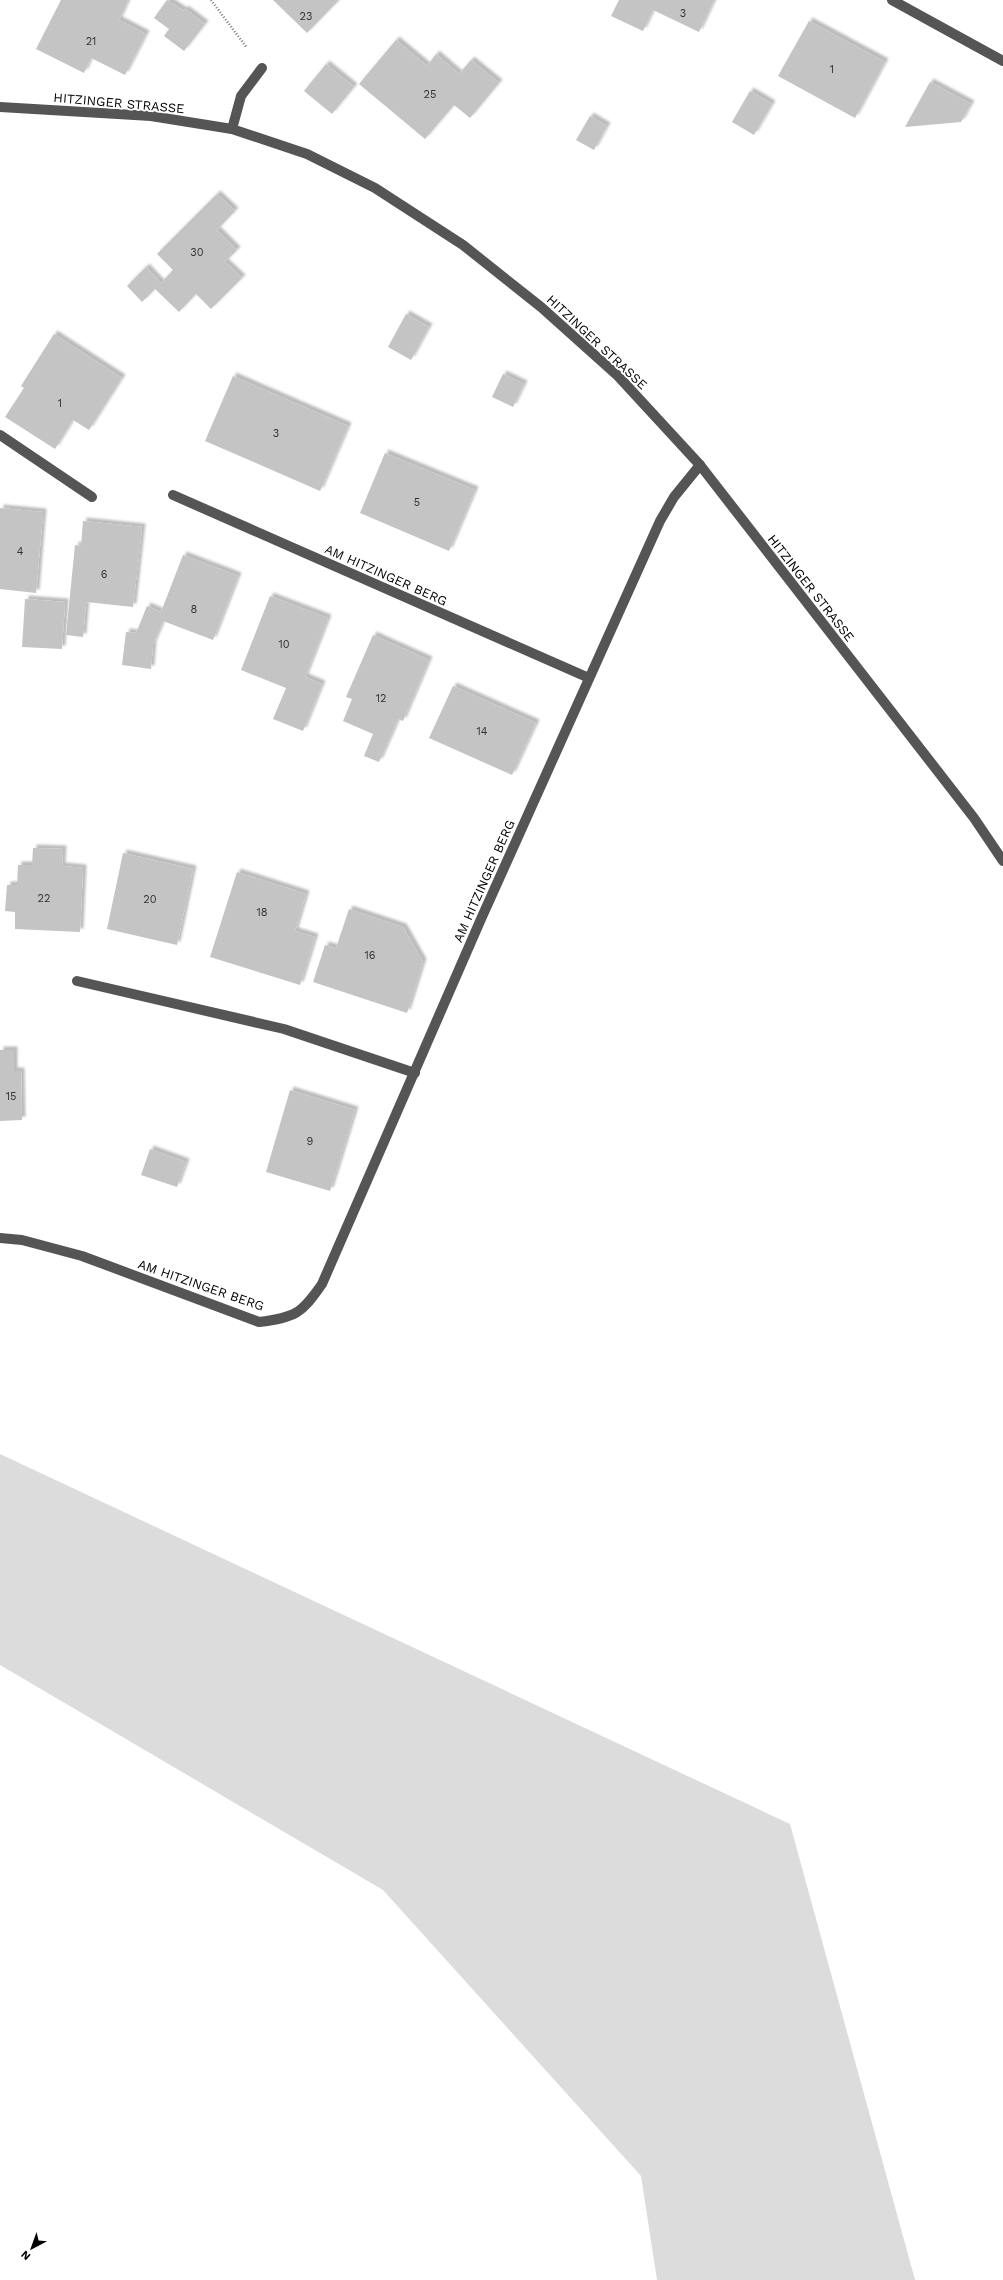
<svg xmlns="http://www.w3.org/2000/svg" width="1003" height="2280" viewBox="0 0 1003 2280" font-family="'Work Sans',sans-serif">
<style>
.green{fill:#dcdcdc}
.building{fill:#c4c4c4;filter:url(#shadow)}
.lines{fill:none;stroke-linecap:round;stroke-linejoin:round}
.path{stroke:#777;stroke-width:2.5;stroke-dasharray:1 2;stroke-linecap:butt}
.minor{stroke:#555;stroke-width:10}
.labels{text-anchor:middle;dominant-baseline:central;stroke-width:3.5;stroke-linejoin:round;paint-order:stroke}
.number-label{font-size:11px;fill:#313131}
.street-label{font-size:13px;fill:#000;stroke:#fff}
</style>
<defs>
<filter id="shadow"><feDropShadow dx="3.5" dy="-3.5" stdDeviation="1" flood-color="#0004"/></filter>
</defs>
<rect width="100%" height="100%" fill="#fff"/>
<path class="green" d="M0 1454 790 1824 915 2280H657L641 2176 383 1890 0 1665Z"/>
<g class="building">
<path d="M61 0H128L119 20 146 34 125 75 91 58 84 73 36 49Z"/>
<path d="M167 0 184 11 185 9 205 24 184 51 164 36 169 29 154 18Z"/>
<path d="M273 0H339L307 33Z"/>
<path d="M619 0H714L699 32 653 10 643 31 611 16Z"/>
<path d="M809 21 885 62 855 118 778 76Z"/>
<path d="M396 40 427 66 436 54 459 74 471 60 499 83 470 118 454 105 425 139 359 84Z"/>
<path d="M326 64 354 87 332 114 304 91Z"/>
<path d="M930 82 971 104 961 122 905 127Z"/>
<path d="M750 91 772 104 754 135 732 122Z"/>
<path d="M590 116 607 126 594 150 576 140Z"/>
<path d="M217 194 235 211 217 230 237 250 225 262 242 278 211 309 196 294 179 312 155 289 142 302 127 286 146 267 161 283 173 270 157 254Z"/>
<path d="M406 314 429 327 411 360 388 347Z"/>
<path d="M54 334 122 378 89 430 73 420 55 449 5 417 24 388 21 386Z"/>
<path d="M503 374 524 384 513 407 492 397Z"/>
<path d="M233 376 348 426 320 491 205 441Z"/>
<path d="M385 453 475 490 449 551 360 513Z"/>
<path d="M0 508 43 512 36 593 0 589Z"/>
<path d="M83 521 142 527 133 607 86 602 83 637 66 635 75 545 81 546Z"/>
<path d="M183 555 238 576 213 640 163 621 153 644 151 669 122 665 126 632 136 633 147 606 161 612Z"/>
<path d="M270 596 328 618 305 677 322 684 303 731 273 719 286 688 241 670Z"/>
<path d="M25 599 65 602 62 649 22 647Z"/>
<path d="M373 635 429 660 403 721 398 719 379 762 364 756 373 734 343 721 352 699 346 697Z"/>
<path d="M453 686 536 723 512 775 429 738Z"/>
<path d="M33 848 63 849 62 866 83 868 80 932 15 929V912L5 911 7 885H17L18 865H32Z"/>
<path d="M123 853 193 869 177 945 107 929Z"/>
<path d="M237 872 306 894 295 931 315 937 300 985 210 957Z"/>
<path d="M349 909 403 927 423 962 407 1013 313 982 325 945 336 948Z"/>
<path d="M0 1050H14V1071H21L22 1120 0 1121Z"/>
<path d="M290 1090 355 1110 330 1191 266 1172Z"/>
<path d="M150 1149 186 1162 177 1187 141 1175Z"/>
</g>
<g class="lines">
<path class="path" d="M211 0 247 48"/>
<g class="minor">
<path d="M892 0 1003 61"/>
<path d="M0 107 151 116 232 129 307 154 375 188 463 245 541 307 618 376 700 465 974 818 1003 861"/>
<path d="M232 129 241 96 262 68"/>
<path d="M0 435 92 497"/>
<path d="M173 495 589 678"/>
<path d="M77 981 284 1029 415 1073"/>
<path d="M0 1238 22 1240 82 1256 259 1322C295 1318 302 1313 322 1284L481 919 660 521 674 497 700 465"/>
</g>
</g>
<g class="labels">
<g class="number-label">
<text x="683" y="13">3</text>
<text x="306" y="16">23</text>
<text x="91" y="41">21</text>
<text x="832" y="69">1</text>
<text x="430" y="94">25</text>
<text x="197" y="252">30</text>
<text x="60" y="403">1</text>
<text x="276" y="433">3</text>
<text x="417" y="502">5</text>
<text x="20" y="551">4</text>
<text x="104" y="574">6</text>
<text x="194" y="609">8</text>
<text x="284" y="644">10</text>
<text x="381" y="698">12</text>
<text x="482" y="731">14</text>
<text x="44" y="898">22</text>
<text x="150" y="899">20</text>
<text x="262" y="912">18</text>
<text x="370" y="955">16</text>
<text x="11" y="1096">15</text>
<text x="310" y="1141">9</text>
</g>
<g class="street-label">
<text transform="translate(119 103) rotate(5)">HITZINGER STRASSE</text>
<text transform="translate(597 342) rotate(43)">HITZINGER STRASSE</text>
<text transform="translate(386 575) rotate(24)">AM HITZINGER BERG</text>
<text transform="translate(811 588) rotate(52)">HITZINGER STRASSE</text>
<text transform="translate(484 881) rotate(-66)">AM HITZINGER BERG</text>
<text transform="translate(201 1285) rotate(19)">AM HITZINGER BERG</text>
</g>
</g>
<g transform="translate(32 2248) rotate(221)" stroke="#ffffff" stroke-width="3" paint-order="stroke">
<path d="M0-3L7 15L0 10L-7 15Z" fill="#000000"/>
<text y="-6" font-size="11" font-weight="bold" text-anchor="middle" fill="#000000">N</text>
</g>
</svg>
